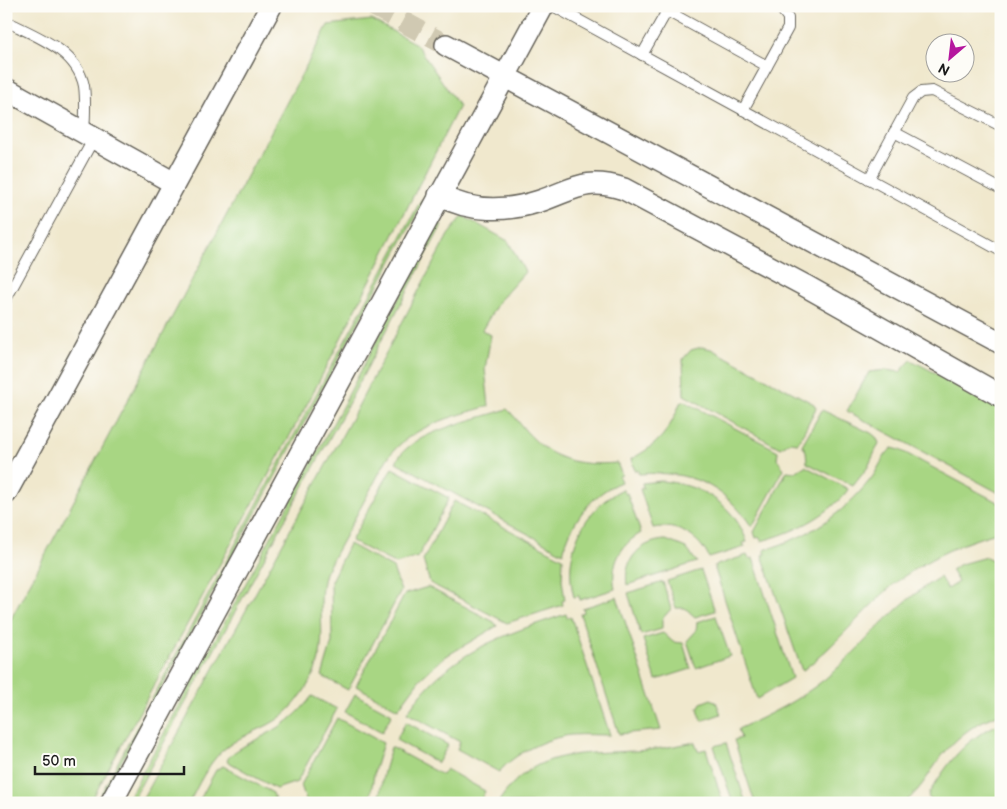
<svg xmlns="http://www.w3.org/2000/svg" width="1007" height="809" viewBox="0 0 1007 809" font-family="'Balsamiq Sans',sans-serif">
<style>
.green{fill:#a8d683;stroke:#627950}
.lines{fill:none;stroke-linecap:round;stroke-linejoin:round}
.minor-tunnel{stroke:#d0c9b2;stroke-width:21;stroke-dasharray:21 11;stroke-linecap:butt}
.service-casing{stroke:#66635a;stroke-width:12}
.minor-casing{stroke:#66635a;stroke-width:24}
.service{stroke:#fff;stroke-width:10}
.minor{stroke:#fff;stroke-width:21}
</style>
<rect width="100%" height="100%" fill="#fdfcf7"/>
<filter id="ink" filterUnits="userSpaceOnUse"><feTurbulence type="fractalNoise" baseFrequency=".02" numOctaves="2"/><feDisplacementMap in="SourceGraphic" scale="10" xChannelSelector="R" yChannelSelector="G"/><feConvolveMatrix kernelMatrix="1 2 1 2 8 2 1 2 1" color-interpolation-filters="sRGB"/></filter>
<filter id="wash" filterUnits="userSpaceOnUse"><feTurbulence type="fractalNoise" baseFrequency=".0096" numOctaves="4" result="noise"/><feDisplacementMap in="SourceGraphic" scale="20" xChannelSelector="R" yChannelSelector="G"/><feGaussianBlur stdDeviation="1.12" result="paint"/><feColorMatrix in="noise" values="0 0 0 0 0 0 0 0 0 0 0 0 0 0 0 0 0 1.4 0 .05"/><feComposite in="paint" operator="in"/></filter>
<g filter="url(#wash)">
<rect width="100%" height="100%" fill="#f0e8cd"/>
<g class="green">
<path d="M372 20 416 44 459 106 312 395 90 803H6V628L328 25Z"/>
<path d="M421 200 424 201 99 803H96Z"/>
<path d="M463 216 508 241 525 272 499 301 482 330 491 335 485 369 489 406C452 417 410 426 387 459L325 573C315 606 329 639 315 671 305 693 290 714 268 725 252 733 235 739 222 751 207 765 198 786 189 803H140L354 414 448 235Z"/>
<path d="M438 223 442 225 346 408 131 803H126L342 407Z"/>
<path d="M702 347 711 349 814 404 816 408 798 443 790 442 780 448 684 395 683 359 691 350Z"/>
<path d="M911 360 1001 408V494L847 411 869 372 886 370 900 372Z"/>
<path d="M684 401 778 451 777 459 784 469 752 527C723 484 689 470 639 474L637 470 635 471 631 459C658 445 670 431 680 403Z"/>
<path d="M507 409C514 415 519 423 525 430 553 461 576 466 617 463L622 475 619 476 621 482C591 494 571 522 563 553L396 462C410 431 477 420 507 409Z"/>
<path d="M822 410 871 433 876 437 879 443 868 467 853 486 807 463 806 451 802 445Z"/>
<path d="M892 448 900 450 1001 504V532C964 541 924 560 894 584 862 612 836 645 802 671L762 555 766 554 764 550C808 537 841 516 870 480 878 471 882 456 892 448Z"/>
<path d="M805 466 848 489 847 491C827 517 792 533 761 541L760 537 756 538 754 532 787 471 795 472Z"/>
<path d="M392 468 449 498 418 557 396 564 351 541Z"/>
<path d="M661 481C699 484 734 503 747 542L743 543 745 547 709 558C700 537 677 523 653 528L640 489 643 488 642 483Z"/>
<path d="M623 489 625 494 627 493 641 533C620 545 610 565 615 589L580 600 579 596 574 597C562 554 583 508 623 489Z"/>
<path d="M454 501 563 558 562 580 565 600 562 601 563 605 507 623 430 583 423 560Z"/>
<path d="M666 540 686 548 697 562 627 585C623 559 641 541 666 540Z"/>
<path d="M349 544 393 568 401 591 348 690 322 676 332 642 331 581Z"/>
<path d="M747 555 749 559 753 558 792 678 757 699 714 566Z"/>
<path d="M986 557 1001 564V714C981 719 959 735 946 751 931 768 923 789 904 803H755L734 740 741 738 738 729C769 715 799 700 825 679 866 645 892 605 940 577L947 589 958 582 951 570 961 564Z"/>
<path d="M701 570 715 611 695 617 685 608H676L667 581Z"/>
<path d="M663 582 671 609 662 619V629L641 635 628 593Z"/>
<path d="M428 587 494 622 497 626 443 658 420 679 398 709 356 686 405 594Z"/>
<path d="M617 597 657 718 661 730 619 734 580 614 584 612 583 608Z"/>
<path d="M566 614 567 618 571 617 610 735C597 735 583 734 571 735 546 738 515 753 499 772L457 749 460 742 407 713C447 653 500 636 566 614Z"/>
<path d="M716 616 730 656 696 668 687 641 696 631 697 622Z"/>
<path d="M663 633 673 642 683 643 691 669 656 680 643 639Z"/>
<path d="M355 694 392 714 382 732 345 712Z"/>
<path d="M312 696 337 709 297 782 276 789 227 761C229 754 238 750 244 746 274 730 290 725 312 696Z"/>
<path d="M711 699 716 702 721 714 701 721 698 708 701 703Z"/>
<path d="M337 718 383 743 375 769 369 803H307L301 785Z"/>
<path d="M406 722 448 745 438 763 396 740Z"/>
<path d="M1001 723V803H935L928 797 929 793C950 761 964 739 1001 723Z"/>
<path d="M695 742 698 751 706 749 723 803H498C531 749 580 754 634 751 655 750 675 746 695 742Z"/>
<path d="M726 743 746 803H733L714 746Z"/>
<path d="M391 747 442 775 446 769 485 791 480 803H378L384 771Z"/>
<path d="M223 766 273 793 276 803H198L216 770Z"/>
</g>
</g>
<g filter="url(#ink)">
<g class="lines">
<path class="minor-tunnel" d="M374 6 446 45"/>
<g class="service-casing">
<g id="service">
<path d="M553 6 1001 251"/>
<path d="M658 6 767 66"/>
<path d="M6 21C35 36 77 50 84 86 86 101 85 118 84 133"/>
<path d="M642 55 667 11"/>
<path d="M743 110 788 28V18L779 6"/>
<path d="M894 132 1001 189"/>
<path d="M869 179 913 98 921 92 932 91 1001 126"/>
<path d="M6 299 94 138"/>
</g>
</g>
<g class="minor-casing">
<g id="minor">
<path d="M446 45 1001 343"/>
<path d="M6 89 174 183"/>
<path d="M439 195C470 212 506 212 540 201 575 189 585 177 624 189L804 285 1001 396"/>
<path d="M6 493 271 6"/>
<path d="M111 803 543 6"/>
</g>
</g>
<use href="#service" class="service"/>
<use href="#minor" class="minor"/>
</g>
</g>
<rect width="1007" height="809" fill="none" stroke="#fdfcf7" stroke-width="25"/>
<g transform="translate(950 58) rotate(208)"><circle r="24" fill="#fdfcf7" stroke="#a3a29f"/>
<path d="M0-4L9 19L0 12L-9 19Z" fill="#b5179e"/>
<text y="-8" font-size="14" font-weight="bold" text-anchor="middle" fill="#1c1c1c">N</text>
</g>
<path d="M35 766v8h149v-8" fill="none" stroke="#1c1c1c" stroke-width="2.5"/>
<text x="42" y="766" font-size="15" fill="#1c1c1c" stroke="#fdfcf7" stroke-width="4" paint-order="stroke">50 m</text>
</svg>
